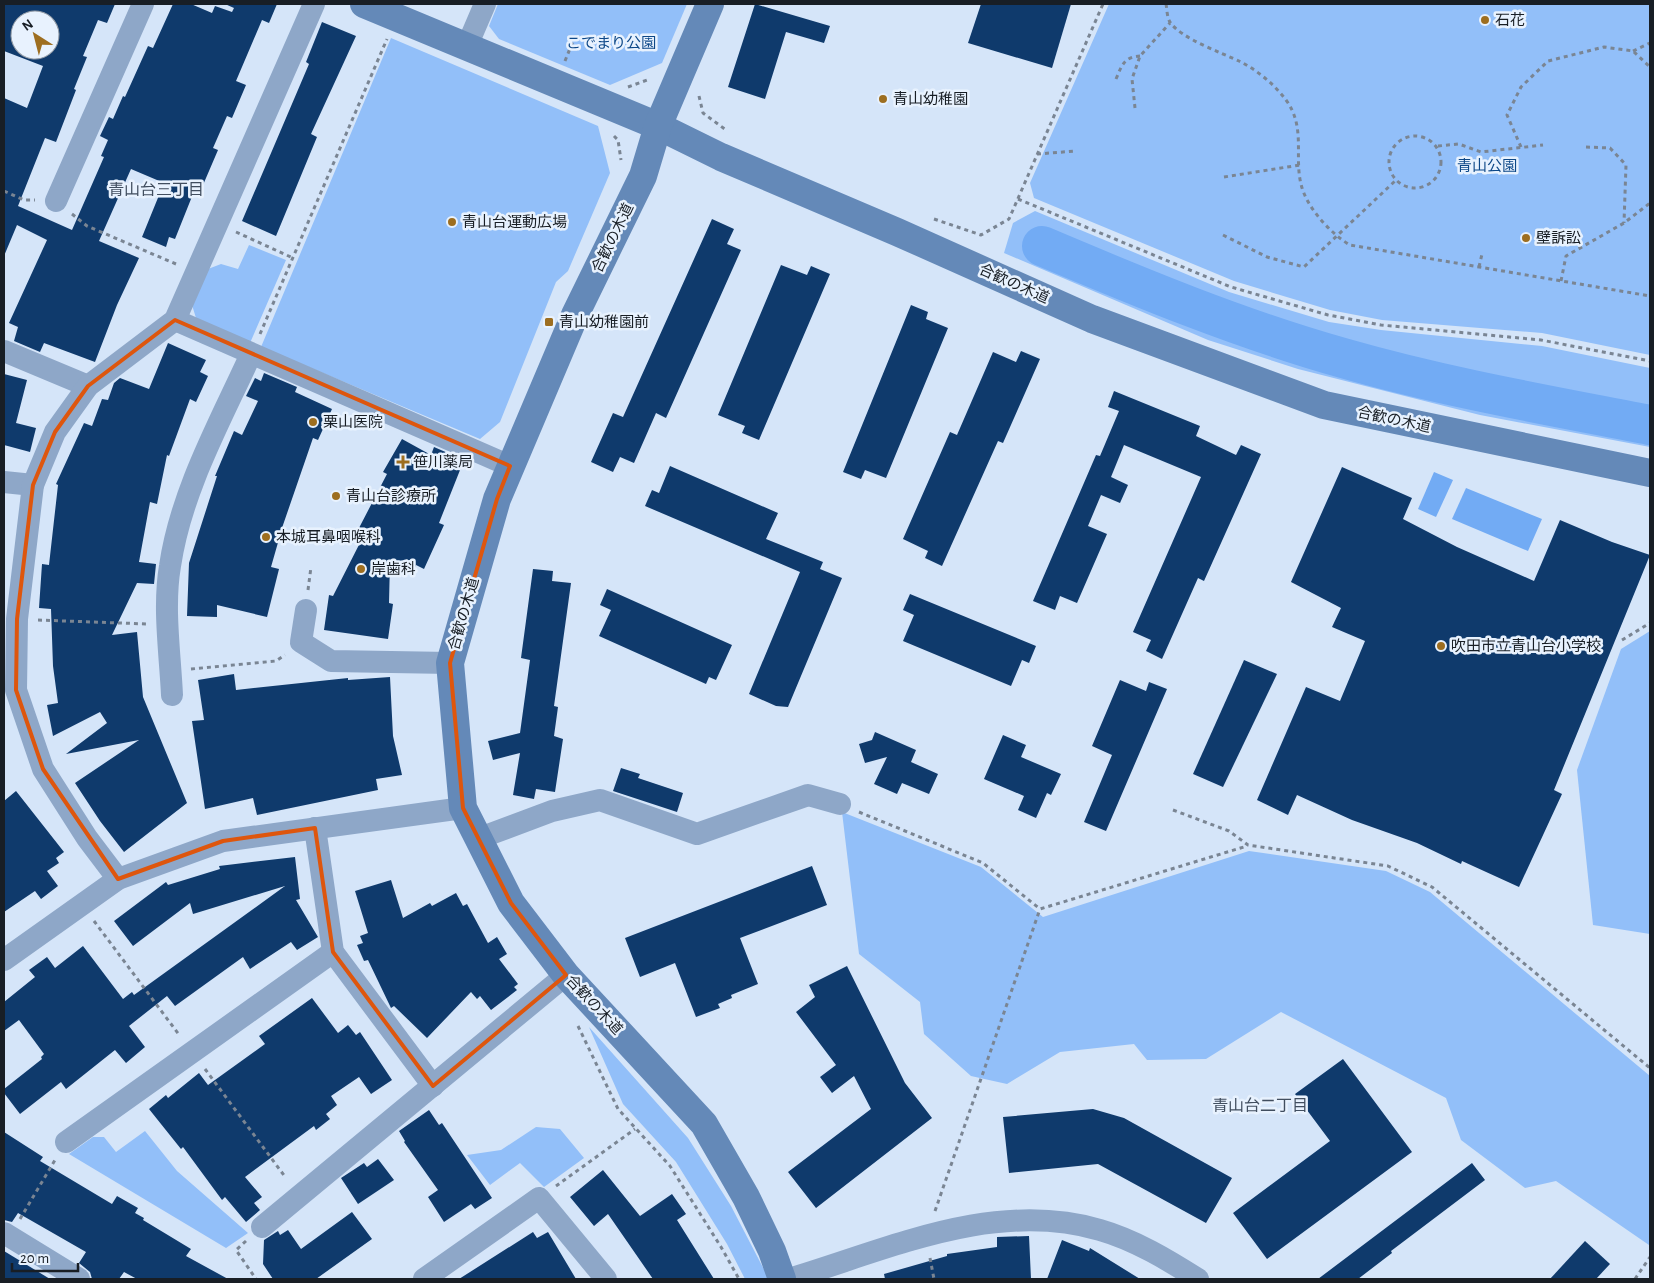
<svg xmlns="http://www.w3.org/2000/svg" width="1654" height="1283" viewBox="0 0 1654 1283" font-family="'Alegreya Sans','Noto Sans JP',sans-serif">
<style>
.green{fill:#92bff9}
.water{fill:#72abf4}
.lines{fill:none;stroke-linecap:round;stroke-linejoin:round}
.river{stroke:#72abf4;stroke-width:40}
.building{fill:#0f3a6c;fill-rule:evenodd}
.path{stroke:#7a8593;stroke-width:3;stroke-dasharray:4 4;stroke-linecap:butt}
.street{stroke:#8ea7c8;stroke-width:22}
.secondary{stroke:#6489b8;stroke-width:28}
.marked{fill:none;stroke:#de560d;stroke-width:4;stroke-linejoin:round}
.poi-dot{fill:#9d6e20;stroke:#e8f2fe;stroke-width:2}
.labels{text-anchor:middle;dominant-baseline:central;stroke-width:5;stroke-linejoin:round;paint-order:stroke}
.poi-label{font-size:15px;fill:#181e25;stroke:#e8f2fe;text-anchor:start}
.park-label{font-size:15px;fill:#0d4888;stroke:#e8f2fe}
.street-label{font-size:15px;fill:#181e25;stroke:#e8f2fe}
.neighbourhood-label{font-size:16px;fill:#414e5f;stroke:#e8f2fe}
</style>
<rect width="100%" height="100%" fill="#d5e5f9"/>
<g class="green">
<path d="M498 4H687L662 63 610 85 499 39 489 26Z"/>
<path d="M1109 4H1650V355L1542 333 1382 320 1330 310 1234 281 1034 198 1030 183Z"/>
<path d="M391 38 598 126 610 173 568 271 556 282 500 422 480 439 261 347Z"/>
<path d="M1035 211 1229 292 1329 322 1381 330 1542 346 1650 368V447L1480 415 1298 369 1208 340 1004 253 1013 223Z"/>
<path d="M249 245 286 260 250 343 196 318 192 305 208 269 221 264 238 269Z"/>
<path d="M1650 631V934L1593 925 1577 770 1621 649Z"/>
<path d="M842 812 981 867 1043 917 1249 851 1386 871 1430 892 1650 1076 1649 1245 1556 1181 1525 1188 1461 1140 1446 1098 1281 1012 1206 1059 1147 1060 1134 1044 1060 1052 1007 1084 971 1076 924 1034 920 1002 859 954Z"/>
<path d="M589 1027 688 1138 731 1206 769 1279H745L727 1244 676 1162 623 1104Z"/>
<path d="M536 1127 560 1129 584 1158 544 1187 520 1163 490 1185 467 1155 501 1150Z"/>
<path d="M145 1131 177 1171 248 1233 226 1248 69 1154 93 1137H104L116 1152Z"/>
</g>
<g class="water">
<path d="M1434 472 1453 480 1436 517 1418 509Z"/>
<path d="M1466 488 1542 519 1528 551 1452 519Z"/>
</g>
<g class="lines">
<path class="river" d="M1042 246C1141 288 1240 329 1343 358 1444 387 1547 405 1650 425"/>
</g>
<g class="building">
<path d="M4 4H115L107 23 98 20 83 56 87 57 74 89 76 90 56 142 45 138 18 206 72 230 104 157 101 156 108 140 100 136 109 117 113 119 123 96 125 97 148 46 153 48 173 4H191L212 13 215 6 232 12 234 8 225 4H277L269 23 262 20 236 81 246 85 232 118 227 116 213 148 218 150 200 192 195 189 175 239 169 237 166 247 142 237 164 183 131 169 99 241 139 258 117 305 95 362 44 343 40 352 14 341 18 327 9 323 47 240 17 225 4 256V98L27 108 43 66 4 51ZM20 20H50V50H20Z"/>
<path d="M755 4 830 26 824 43 786 32 765 99 728 87Z"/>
<path d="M981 4H1071L1052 68 968 43Z"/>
<path d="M322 22 356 36 311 134 317 137 276 236 242 221 309 64 306 62Z"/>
<path d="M712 219 734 229 727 244 741 250 666 418 656 413 634 463 620 457 613 472 591 462 613 413 623 417Z"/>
<path d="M781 265 807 275 811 266 830 274 759 440 742 433 745 426 718 415Z"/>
<path d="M911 305 928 312 926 319 948 328 886 478 865 470 861 479 843 472Z"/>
<path d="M168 343 206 360 200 372 208 376 196 402 190 399 169 456 167 455 157 504 150 502 139 562 156 564 154 584 137 583 112 635 137 632 143 697 187 803 124 852 100 821 75 783 139 740 66 754 107 723 100 712 53 736 47 705 58 703 53 666 51 609 39 608 42 564 49 565 58 485 56 484 84 423 92 426 102 399 108 400 114 383 120 378 149 389Z"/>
<path d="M1021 351 1040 359 1003 443 998 441 942 566 925 558 928 551 903 539 950 432 957 435 993 352 1016 362Z"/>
<path d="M264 373 297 387 295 392 332 409 318 440 313 438 283 525 271 567 279 569 267 617 217 605V617L187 616 189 563 217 476H215L234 431 242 435 258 401 246 396 255 378 261 381Z"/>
<path d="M4 374 27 380 16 423 36 428 30 452 4 445Z"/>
<path d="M1114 391 1200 426 1196 436 1236 455 1241 445 1261 454 1204 581 1198 578 1162 659 1146 651 1151 640 1133 632 1201 477 1124 445 1111 477 1128 485 1120 503 1101 495 1088 526 1107 534 1077 603 1060 596 1055 610 1033 601 1096 455 1100 456 1119 411 1108 407Z"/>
<path d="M402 439 431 455 434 447 464 460 439 523 444 525 424 569 416 565 413 572 390 561 389 603 393 604 388 639 324 630 329 595 333 596 366 531 359 528 387 474 383 472Z"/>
<path d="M670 466 778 513 766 539 823 562 820 569 842 578 788 707 776 706 749 694 800 572 645 506 652 490 659 493Z"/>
<path d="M1342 467 1412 498 1403 519 1457 547 1534 581 1560 520 1612 542 1650 555 1554 790 1562 794 1519 887 1462 861 1461 864 1417 843 1352 820 1297 795 1288 815 1257 800 1306 687 1340 701 1365 641 1332 627 1341 608 1291 582Z"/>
<path d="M533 569 553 571 552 581 571 583 554 706 558 707 554 736 563 739 555 792 536 789 534 799 513 795 520 753 493 760 488 741 520 733 530 660 521 658Z"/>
<path d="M607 589 732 645 716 680 709 677 706 684 599 636 611 610 600 605Z"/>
<path d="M910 594 1036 646 1029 663 1022 660 1011 686 903 641 914 615 903 610Z"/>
<path d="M1244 660 1277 674 1223 787 1193 774Z"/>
<path d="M234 674 236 690 348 678V680L390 677 393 736 402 775 376 779 378 790 257 815 253 798 205 809 192 721 204 720 198 680Z"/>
<path d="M1120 680 1146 691 1149 682 1167 689 1106 831 1084 822 1112 755 1092 746Z"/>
<path d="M875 732 916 750 911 762 938 774 929 794 902 783 897 794 874 784 887 757 865 763 859 744 872 740Z"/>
<path d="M1003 735 1026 745 1021 757 1061 774 1051 795 1047 793 1036 818 1018 810 1024 796 984 779Z"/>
<path d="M621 768 640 774 638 778 683 793 677 812 613 791Z"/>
<path d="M16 791 64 852 56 858 59 863 47 871 58 886 41 899 35 891 4 912V801Z"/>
<path d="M295 857 300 899 296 900 318 937 297 950 291 942 250 969 243 957 175 1006 167 996 129 1026 145 1047 126 1063 115 1050 66 1089 61 1082 20 1114 4 1093V1089L42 1059 41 1057 44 1054 19 1020 4 1031V1002L35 977 29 970 47 957 55 968 83 946 123 999 132 992 134 995 285 886 193 914 190 903 133 946 114 921 166 882 168 885 220 869 219 866Z"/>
<path d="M812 866 827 905 740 938 758 984 731 995 732 998 718 1004 720 1008 696 1017 675 963 640 977 625 938Z"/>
<path d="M391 880 403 918 430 903 432 906 456 893 463 906 467 904 488 943 497 937 507 954 499 959 518 984 514 987 517 990 491 1010 480 996 477 999 471 992 427 1038 394 1006 391 1008 368 960 364 961 357 945 363 943 360 936 368 933 355 891Z"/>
<path d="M847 966 905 1083 932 1118 816 1208 788 1172 871 1109 854 1076 832 1093 820 1077 836 1065 796 1012 815 997 809 985Z"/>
<path d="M312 998 338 1033 348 1025 356 1035 360 1032 392 1080 371 1094 359 1077 331 1096 337 1105 326 1114 330 1119 316 1130 314 1126 245 1177 262 1197 254 1203 260 1210 246 1222 225 1197 222 1200 183 1147 181 1149 149 1109 166 1095 168 1098 199 1073 208 1085 265 1044 259 1036Z"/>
<path d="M1343 1059 1412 1152 1267 1259 1233 1213 1330 1141 1295 1094Z"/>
<path d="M1093 1109 1124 1118 1232 1178 1206 1223 1098 1164 1009 1173 1003 1117Z"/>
<path d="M429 1110 439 1125 442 1123 492 1198 475 1209 471 1204 444 1222 428 1197 438 1190 404 1142 405 1141 399 1131Z"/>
<path d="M4 1132 43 1157 40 1161 112 1204 117 1196 138 1208 135 1213 144 1218 143 1220 191 1249 186 1256 228 1279H137L124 1272 119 1279H92L90 1272 79 1263 86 1252 18 1213 12 1222 4 1220Z"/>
<path d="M378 1159 394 1180 358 1204 341 1178 364 1163 367 1167Z"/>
<path d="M1472 1163 1485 1180 1391 1251 1392 1253 1358 1279H1318Z"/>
<path d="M603 1170 640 1216 672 1194 686 1214 677 1220 714 1279H653L608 1214 594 1226 570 1197Z"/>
<path d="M352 1212 372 1239 316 1279H273L263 1264 264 1240 278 1231 280 1235 288 1230 301 1249Z"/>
<path d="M533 1232 537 1238 548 1232 576 1279H459Z"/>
<path d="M1029 1236 1031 1279H885L884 1274 947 1256V1254L997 1247V1237Z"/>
<path d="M1062 1240 1089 1251 1090 1248 1140 1279H1047Z"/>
<path d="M1585 1241 1610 1264 1596 1279H1550Z"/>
<path d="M4 1251 50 1279H4Z"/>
</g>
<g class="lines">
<g class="path">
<path d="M1166 4C1167 9 1167 18 1170 22 1180 38 1222 53 1239 61 1257 70 1274 84 1286 100 1306 127 1294 156 1301 184 1306 207 1331 234 1350 245L1650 296"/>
<path d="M1633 51 1650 43"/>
<path d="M565 61 573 41"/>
<path d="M1116 79C1122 65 1124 57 1140 56"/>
<path d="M628 87 650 79"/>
<path d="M699 96 703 113 726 130"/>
<path d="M1135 108 1132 79 1140 56 1170 23"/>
<circle cx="1415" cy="162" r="26"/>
<path d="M614 136 618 140 621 160"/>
<path d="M1438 146 1459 144 1481 152 1543 145"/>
<path d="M1521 147 1507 115 1521 87 1548 61 1604 47 1633 51 1650 67"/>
<path d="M1586 147 1610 148 1626 165 1624 223"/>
<path d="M1037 154 1076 151"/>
<path d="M1224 177 1300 165"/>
<path d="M4 191 24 200H35"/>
<path d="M1018 199 1231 287 1328 315 1381 325 1541 340 1650 361"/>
<path d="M72 214 87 226 176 264"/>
<path d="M934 219 981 235 1009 219 1103 4"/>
<path d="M236 232 293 258"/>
<path d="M1223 235 1267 257 1304 267 1395 181"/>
<path d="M1479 267 1482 254"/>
<path d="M1561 281 1566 256 1624 223 1650 203"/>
<path d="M260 334 387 39"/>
<path d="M308 590 311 567"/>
<path d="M38 620 147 624"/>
<path d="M1622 640 1650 623"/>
<path d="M191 669 276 661 285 655"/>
<path d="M1173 810 1229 831 1248 845 1388 866 1432 887 1650 1068"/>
<path d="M859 812 983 863 1040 909 1247 846"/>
<path d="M94 921 180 1036"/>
<path d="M578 1026 618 1109 670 1166 721 1247 739 1279"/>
<path d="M205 1069 286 1178"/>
<path d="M556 1186 635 1129"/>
<path d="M935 1211 1040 909"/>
<path d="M20 1219 55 1160"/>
<path d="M246 1241 236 1250 256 1279"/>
<path d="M930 1258 934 1279"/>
<path d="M1635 1279 1650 1257"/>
</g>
<g class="street">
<path d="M467 46 485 4"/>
<path d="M56 201 143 4"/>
<path d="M175 320 510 466"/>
<path d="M4 351 88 386"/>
<path d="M4 482 33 485"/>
<path d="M306 610 301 642 331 661 450 663"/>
<path d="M172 695C170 653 163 607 170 566 181 491 220 422 251 354"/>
<path d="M315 828 333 952 433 1086"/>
<path d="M477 839 552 811 600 800 697 834 808 795 840 804"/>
<path d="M118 879 87 838 43 769 16 690 17 619 33 485 55 432 88 386 175 320 314 4"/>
<path d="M4 960 118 879 223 841 463 808"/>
<path d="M66 1142 333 952"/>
<path d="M262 1227 566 975"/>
<path d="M4 1233 79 1279"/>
<path d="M424 1279 539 1198 606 1279"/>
<path d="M789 1279C889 1249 995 1199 1100 1230 1135 1240 1168 1260 1198 1279"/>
</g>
<g class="secondary">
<path d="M364 4 658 126 721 157 897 232 1092 319 1324 405 1650 473"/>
<path d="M710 4 658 126 643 176 575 315 497 499 450 663 463 808 511 903 566 975 704 1124 746 1197 772 1251 782 1279"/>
</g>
</g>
<path class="marked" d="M175 320 510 466 497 499 450 663 463 808 511 903 566 975 433 1086 333 952 315 828 223 841 118 879 43 769 16 690 17 619 33 485 55 432 88 386Z"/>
<g class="poi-dot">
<circle cx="1485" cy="20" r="5"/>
<circle cx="883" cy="99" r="5"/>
<circle cx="452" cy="222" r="5"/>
<circle cx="1526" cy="238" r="5"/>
<rect x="544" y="317" width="10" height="10" rx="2.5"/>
<circle cx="313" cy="422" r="5"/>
<path d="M400.5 454.5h5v5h5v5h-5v5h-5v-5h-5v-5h5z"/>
<circle cx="336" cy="496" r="5"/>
<circle cx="266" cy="537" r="5"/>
<circle cx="361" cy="569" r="5"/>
<circle cx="1441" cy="646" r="5"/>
</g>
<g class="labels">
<g class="poi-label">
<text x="1495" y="20">石花</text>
<text x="893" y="99">青山幼稚園</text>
<text x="462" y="222">青山台運動広場</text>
<text x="1536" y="238">壁訴訟</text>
<text x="559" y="322">青山幼稚園前</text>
<text x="323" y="422">栗山医院</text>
<text x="413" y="462">笹川薬局</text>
<text x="346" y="496">青山台診療所</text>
<text x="276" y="537">本城耳鼻咽喉科</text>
<text x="371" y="569">岸歯科</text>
<text x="1451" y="646">吹田市立青山台小学校</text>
</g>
<g class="park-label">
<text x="611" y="43">こでまり公園</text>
<text x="1487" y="166">青山公園</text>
</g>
<g class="street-label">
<text transform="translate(613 238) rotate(-64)">合歓の木道</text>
<text transform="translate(1014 284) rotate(24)">合歓の木道</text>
<text transform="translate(1394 420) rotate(12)">合歓の木道</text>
<text transform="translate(464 614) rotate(-74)">合歓の木道</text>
<text transform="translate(594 1005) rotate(47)">合歓の木道</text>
</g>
<g class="neighbourhood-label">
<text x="156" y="190">青山台三丁目</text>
<text x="1260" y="1106">青山台二丁目</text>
</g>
</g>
<rect width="1654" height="1283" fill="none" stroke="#181e25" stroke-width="10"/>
<g transform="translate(35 35) rotate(324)"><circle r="24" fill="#e8f2fe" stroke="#959da7"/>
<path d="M0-4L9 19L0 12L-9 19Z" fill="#9d6e20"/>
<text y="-8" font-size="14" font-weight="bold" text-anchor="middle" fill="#181e25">N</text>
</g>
<path d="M12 1263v8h66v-8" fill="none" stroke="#181e25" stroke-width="2.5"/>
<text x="20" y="1263" font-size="15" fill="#181e25" stroke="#e8f2fe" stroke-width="4" paint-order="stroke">20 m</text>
</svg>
